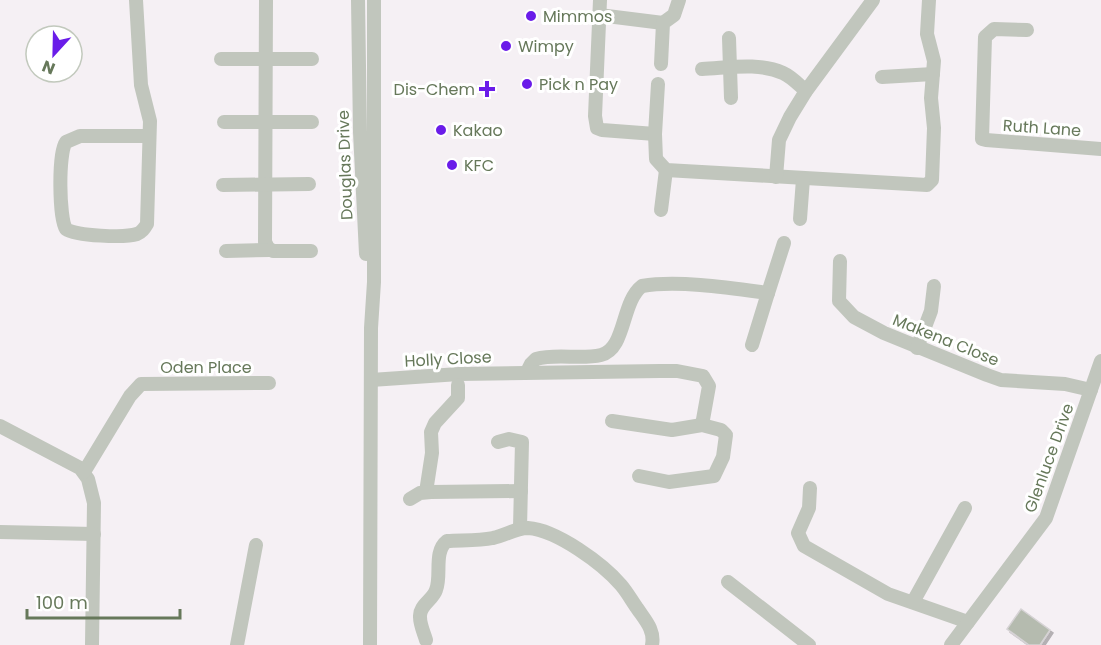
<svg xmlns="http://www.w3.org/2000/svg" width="1101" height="645" viewBox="0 0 1101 645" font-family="Poppins,sans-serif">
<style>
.building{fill:#b5bbaf;stroke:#d6d3d5;stroke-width:1.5;filter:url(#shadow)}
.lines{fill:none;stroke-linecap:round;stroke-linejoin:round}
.minor{stroke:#c1c6bd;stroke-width:14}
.poi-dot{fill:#6a1ce9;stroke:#fff;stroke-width:2}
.labels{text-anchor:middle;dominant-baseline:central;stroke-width:6;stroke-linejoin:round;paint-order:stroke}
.poi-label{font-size:16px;fill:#66785a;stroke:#fff;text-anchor:start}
.street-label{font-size:16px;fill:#66785a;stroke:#fff}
</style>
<defs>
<filter id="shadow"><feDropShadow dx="3" dy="3" stdDeviation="0" flood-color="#0004"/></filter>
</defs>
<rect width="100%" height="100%" fill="#f5f0f4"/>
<path class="building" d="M1021 609 1050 630 1040 645H1029L1007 629Z"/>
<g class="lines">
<g class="minor">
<path d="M136 0 141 85 150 121 147 224C144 229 142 232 137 234 125 238 76 236 66 229 59 218 58 153 66 142L80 136H149"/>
<path d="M266 0 265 242 268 248 273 251H311"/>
<path d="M358 0 360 132 366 254"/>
<path d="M600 0 595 116 597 128 602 130 655 134"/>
<path d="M599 15 663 23"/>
<path d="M1027 30 994 29 985 37 982 139 986 140 1101 149"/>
<path d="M729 38 731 98"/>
<path d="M221 59H312"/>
<path d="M661 64 663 23 674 15 679 0"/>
<path d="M702 69C728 68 758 62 783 73 792 77 799 85 806 91"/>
<path d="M882 77 933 74"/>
<path d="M658 84 655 134 656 159 666 170 927 185 932 180 934 128 931 98 934 61 927 34 929 0"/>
<path d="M224 122H312"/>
<path d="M776 177 779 140 790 117 806 91 873 0"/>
<path d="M223 185 309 184"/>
<path d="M661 210 666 170"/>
<path d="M800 219 803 179"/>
<path d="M226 251 270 250"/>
<path d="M840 261 839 301 854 317 884 333 987 375 1001 380 1065 384 1091 390"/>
<path d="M752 345 768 293"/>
<path d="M917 348 931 311 934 286"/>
<path d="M527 372 531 364 536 359C557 353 580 360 601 355 626 349 621 302 642 286 678 280 731 288 768 293L784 243"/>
<path d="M371 380 459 374 660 371H677L703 376 709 386 702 425"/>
<path d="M612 421 672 430 702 425 721 430 726 435 723 457 714 476 669 482 639 476"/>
<path d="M0 426 80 468 88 479 94 503 92 645"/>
<path d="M498 442 509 439 522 442 520 528"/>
<path d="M84 472 130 396 141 384 269 383"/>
<path d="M810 488 809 508 798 533 804 546 888 594 968 622"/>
<path d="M426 492 432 453 431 432 435 423 458 398V385"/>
<path d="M410 499 420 493 431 492 521 491"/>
<path d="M0 532 94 534"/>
<path d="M728 582 809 645"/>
<path d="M913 602 965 508"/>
<path d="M426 640C424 633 420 625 420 617 419 605 433 600 436 590 442 575 433 552 447 541 461 540 478 541 493 538 505 536 515 528 528 528 557 530 603 564 621 585 627 592 632 601 637 608 645 620 655 630 652 645"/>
<path d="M237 645 256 545"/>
<path d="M370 645 371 328 374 282V0"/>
<path d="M951 645 1046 518 1101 361"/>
</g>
</g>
<g class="poi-dot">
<circle cx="531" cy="16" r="6"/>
<circle cx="506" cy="46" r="6"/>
<circle cx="527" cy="84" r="6"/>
<path d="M484 80h6v6h6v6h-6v6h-6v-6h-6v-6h6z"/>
<circle cx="441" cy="130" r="6"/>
<circle cx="452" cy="165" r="6"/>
</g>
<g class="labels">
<g class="poi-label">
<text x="543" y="16">Mimmos</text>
<text x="518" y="46">Wimpy</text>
<text x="539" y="84">Pick n Pay</text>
<text x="475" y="89" text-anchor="end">Dis-Chem</text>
<text x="453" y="130">Kakao</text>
<text x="464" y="165">KFC</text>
</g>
<g class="street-label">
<text transform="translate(1042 128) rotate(4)">Ruth Lane</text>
<text transform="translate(345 165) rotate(-92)">Douglas Drive</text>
<text transform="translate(946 340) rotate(22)">Makena Close</text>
<text transform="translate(448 359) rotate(-3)">Holly Close</text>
<text x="206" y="367">Oden Place</text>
<text transform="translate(1049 458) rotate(-70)">Glenluce Drive</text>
</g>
</g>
<g transform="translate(54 54) rotate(202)"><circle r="28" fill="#ffffff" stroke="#c2c9bd" stroke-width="1.5"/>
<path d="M0-4.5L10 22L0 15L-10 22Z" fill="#6a1ce9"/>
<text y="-9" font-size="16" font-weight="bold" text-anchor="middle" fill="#66785a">N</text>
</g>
<path d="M27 609v9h153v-9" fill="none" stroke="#66785a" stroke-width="3"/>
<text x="36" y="609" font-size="18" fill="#66785a" stroke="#ffffff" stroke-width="4.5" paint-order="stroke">100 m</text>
</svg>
